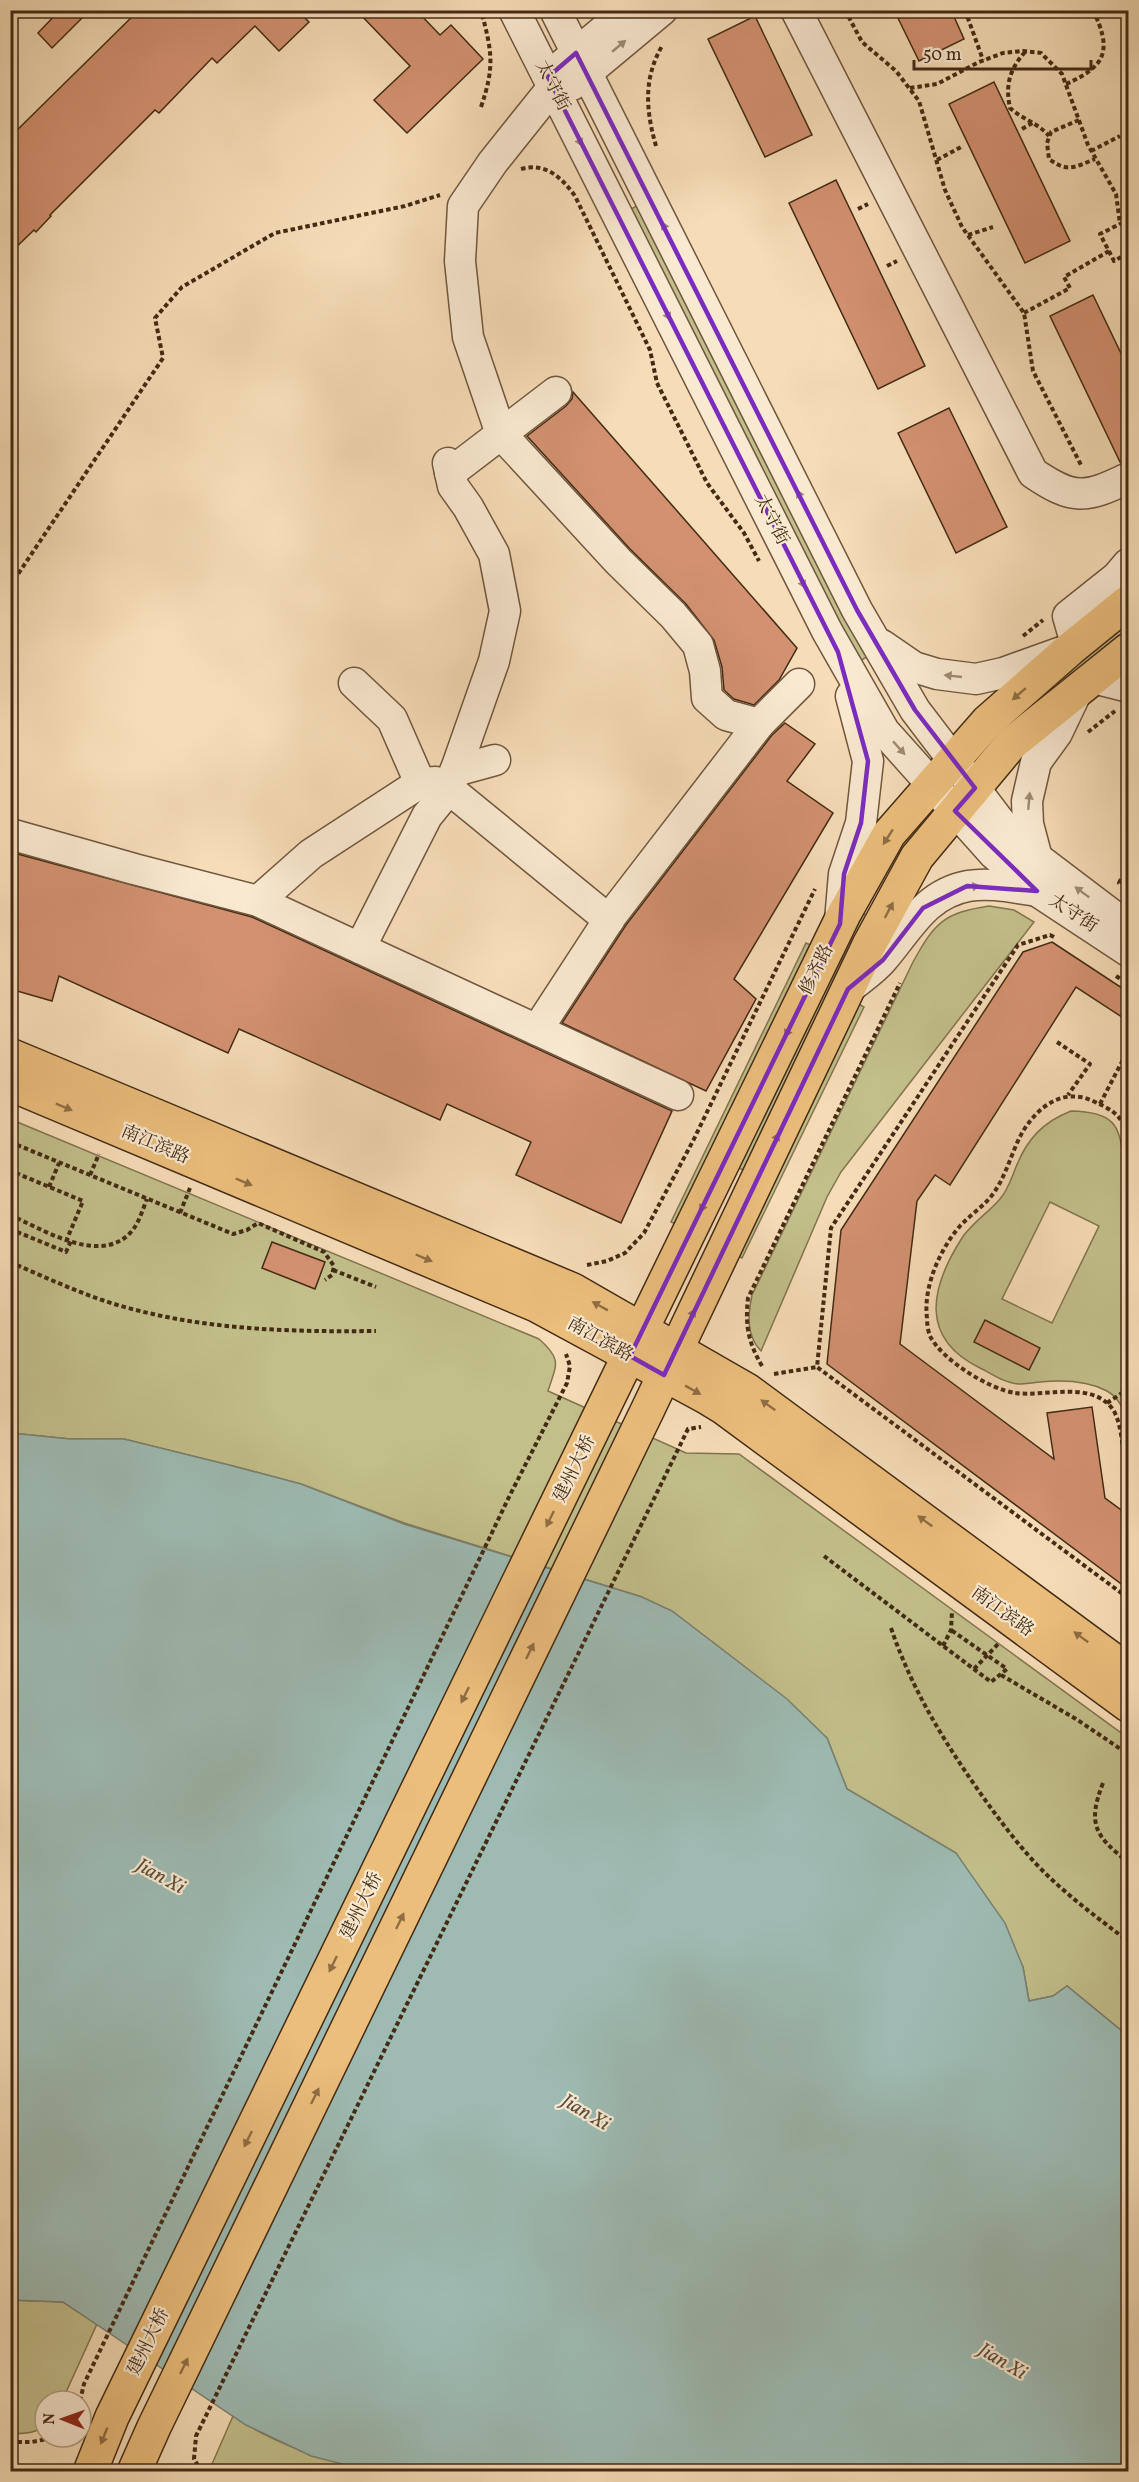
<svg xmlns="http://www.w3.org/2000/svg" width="1139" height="2482" viewBox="0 0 1139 2482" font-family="Vollkorn,'Noto Serif SC',serif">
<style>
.green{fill:#c2bf8b;stroke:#827450;stroke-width:1.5;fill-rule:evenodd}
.water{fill:#9dbbb3;stroke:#798173;stroke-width:1.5}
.building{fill:#d39171;stroke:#432a14;stroke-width:1.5}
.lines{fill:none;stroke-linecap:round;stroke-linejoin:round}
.minor-casing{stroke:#70573d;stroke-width:33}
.major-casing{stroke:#432a14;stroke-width:36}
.path{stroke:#432a14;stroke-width:4;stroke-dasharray:4.5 3;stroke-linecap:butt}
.minor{stroke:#f9e9d1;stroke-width:30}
.major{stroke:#ebbe7c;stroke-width:33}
.oneway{fill:#9e8a72}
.oneway2{fill:#8f6d43}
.marked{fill:none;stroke:#7b2cbf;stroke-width:4.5;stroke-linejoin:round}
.labels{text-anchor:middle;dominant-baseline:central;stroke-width:4.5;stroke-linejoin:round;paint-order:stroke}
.street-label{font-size:18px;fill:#432a14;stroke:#f9e9d1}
.water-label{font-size:20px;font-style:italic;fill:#5a4e3c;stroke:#f9e9d1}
</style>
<rect width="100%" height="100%" fill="#f6ddb8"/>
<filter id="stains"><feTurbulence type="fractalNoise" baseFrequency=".00333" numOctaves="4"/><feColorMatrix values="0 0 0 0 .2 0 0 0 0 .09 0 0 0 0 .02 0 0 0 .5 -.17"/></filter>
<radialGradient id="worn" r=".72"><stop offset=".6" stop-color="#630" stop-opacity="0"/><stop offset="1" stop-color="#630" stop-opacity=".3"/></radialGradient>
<g class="green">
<path d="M640 204 867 657 858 662 631 209Z"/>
<path d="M1128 618V632L1043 701 1036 692Z"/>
<path d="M989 906 1014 910 1034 922 841 1172 827 1197 761 1351C746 1336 748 1314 752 1295L913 962C935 922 944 913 989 906Z"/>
<path d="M860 912 870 917 747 1172 737 1167Z"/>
<path d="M806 943 815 947 680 1226 671 1222Z"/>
<path d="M855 1002 864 1007 742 1258 734 1254Z"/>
<path d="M1071 1111C1127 1112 1117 1135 1128 1178V1438C1126 1420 1125 1401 1107 1391 1088 1381 1062 1380 1040 1382 1030 1383 1020 1386 1009 1382 999 1380 989 1372 980 1368 919 1338 930 1288 962 1238 970 1225 989 1212 1000 1199 1008 1190 1011 1179 1016 1167 1027 1139 1043 1122 1071 1111ZM1050 1202 1099 1226 1052 1323 1002 1299Z"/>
<path d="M10 1119 539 1339C563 1360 556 1365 548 1391L686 1453 739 1454 1128 1738V2036L1067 1986 1053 1996 1029 2001 1023 1967 956 1853 847 1789 827 1738 642 1597 404 1523 301 1484 229 1465 124 1439H70L11 1433Z"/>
<path d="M10 2300 63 2302 97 2324 62 2401H45V2425C36 2434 23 2433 11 2434Z"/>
<path d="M233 2416C276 2445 321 2458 370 2471L219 2472 212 2464Z"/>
</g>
<path class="water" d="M11 1433 70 1439H124L229 1465 301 1484 404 1524 642 1597 672 1611 787 1699 827 1738 847 1789 956 1853 1005 1923 1023 1967 1029 2001 1053 1996 1067 1986 1128 2036V2471H370L311 2456 246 2425 63 2302 11 2300Z"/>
<g class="building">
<path d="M60 10H90L52 48 38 33Z"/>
<path d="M139 10H297L309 22 279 51 255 26 217 63 212 58 159 113 155 110 50 215 51 216 36 232 34 230 10 253V137Z"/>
<path d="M356 10H416L440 35 451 25 483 59 407 133 374 100 410 66Z"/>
<path d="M894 10H951L964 39 919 61Z"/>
<path d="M755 16 812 135 765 157 708 39Z"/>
<path d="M994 82 1070 241 1025 263 949 104Z"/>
<path d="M836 180 925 366 878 389 789 203Z"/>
<path d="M1093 295 1128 368V461L1120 462 1050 316Z"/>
<path d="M573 392 797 648 779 680 754 705 734 699 724 690 722 667 714 640 686 604 630 549 527 436 566 406 572 399Z"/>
<path d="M949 408 1007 527 956 553 898 433Z"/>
<path d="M785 723 815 744 787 781 833 813 734 979 756 999 706 1091 562 1023 626 925 772 735Z"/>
<path d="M10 852 252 917 672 1111 621 1223 516 1175 531 1142 447 1104 440 1120 239 1029 228 1053 59 976 52 1001 10 989Z"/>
<path d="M1052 942 1128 992V1021L1076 987 950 1185 935 1175 917 1201 900 1344 1054 1459 1047 1413 1092 1407 1105 1498 1128 1515V1589L827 1364 841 1230 1023 952Z"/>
<path d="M272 1242 325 1262 315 1289 262 1268Z"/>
<path d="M985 1320 1040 1348 1029 1370 974 1342Z"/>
</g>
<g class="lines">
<g class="minor-casing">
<g id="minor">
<path d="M514 10 827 631 884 731 994 854 1037 891 1128 951"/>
<path d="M555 10 857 610 915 710 1004 827 1037 858 1128 927"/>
<path d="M796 10 1033 473C1073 500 1085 499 1128 478"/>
<path d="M561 66 628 10"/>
<path d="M572 85 662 10"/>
<path d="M553 87 493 162 463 206 460 261 468 337 501 434 618 561 673 615 698 645 705 671 707 698 726 715 759 724"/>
<path d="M450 473 556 392"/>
<path d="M1076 644 1068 616 1117 577 1128 564"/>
<path d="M882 645 914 667 937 674 976 679 1003 673 1067 650"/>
<path d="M1093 678 1125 686 1128 683"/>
<path d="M354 683 392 719 420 783"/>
<path d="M455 771 495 760"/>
<path d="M10 834 134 869 258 901 678 1095"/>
<path d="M1037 858 1028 824 1027 801 1036 762 1057 733 1077 691"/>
<path d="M258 901 311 854 420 783 436 782 449 789 609 920"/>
<path d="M840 921 844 874 861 823 868 761 851 696"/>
<path d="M360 948 427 816 449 789 494 661 505 611 494 554 468 507 453 486 448 463"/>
<path d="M848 989C860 979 874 970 883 959 909 929 925 894 968 886 991 882 1015 888 1037 891"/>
<path d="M537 1030 612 915 759 724 799 684"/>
</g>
</g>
<g class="major-casing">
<g id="major">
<path d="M10 1055 573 1290 747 1390 1128 1671"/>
<path d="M10 1084 536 1305 706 1397 724 1408 1128 1705"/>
<path d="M90 2472 112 2417 844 914 889 834 987 722 1070 649 1128 602"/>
<path d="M134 2472 154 2427 648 1409 869 945 917 857 1011 744 1128 650"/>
</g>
</g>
<g class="path">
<path d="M845 10 862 42 896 71 919 101 945 190 962 227 1024 313 1033 371 1082 467"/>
<path d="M965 10 983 60"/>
<path d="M1103 10 1128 18"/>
<path d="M1025 52C1010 69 1005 84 1010 108 1022 119 1038 123 1049 136"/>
<path d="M1066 84C1107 66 1112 50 1093 10"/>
<path d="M910 88 937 84 979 62 1003 53 1023 51 1041 53 1062 74 1088 145 1116 194 1120 224"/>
<path d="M481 107C495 66 492 52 481 10"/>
<path d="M1079 120 1051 132 1047 143 1049 159C1068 173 1075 167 1095 159"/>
<path d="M1022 129 1034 122"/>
<path d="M656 146C646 111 643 79 662 46"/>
<path d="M1091 151 1120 136"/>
<path d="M937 160 961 147"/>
<path d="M521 169C546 162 562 178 575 196L650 350 657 383 707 483 744 533 759 561"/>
<path d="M858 209 868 204"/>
<path d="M1128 222V220L1100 234 1114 261 1128 253"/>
<path d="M968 235 993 227"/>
<path d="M887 266 897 261"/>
<path d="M1024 313 1070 288 1064 277 1109 251"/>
<path d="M10 586 163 358 155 318 182 287 275 233 405 206 440 195"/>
<path d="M1023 636 1043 620"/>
<path d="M1088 732 1115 711"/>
<path d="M1128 866 1119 883 1128 889"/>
<path d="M1054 937 1050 935 1018 945 831 1228 817 1367 1128 1598"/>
<path d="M1116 976 1128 984"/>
<path d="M1057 1042 1090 1064 1068 1095"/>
<path d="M1100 1104 1128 1050"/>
<path d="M1128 1133C1119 1113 1112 1110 1093 1101 1063 1087 1037 1107 1022 1133 1012 1151 1007 1173 995 1191 986 1205 972 1213 960 1226 940 1249 923 1287 927 1318 927 1324 928 1331 930 1336 942 1360 989 1389 1015 1393 1045 1397 1089 1381 1111 1407 1122 1420 1122 1448 1125 1464L1128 1471"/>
<path d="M10 1142 233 1234 247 1230 258 1223 324 1252 334 1266 332 1275 325 1280"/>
<path d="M90 1175 99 1154"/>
<path d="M10 1187 16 1173 83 1201 67 1239"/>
<path d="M49 1187 59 1163"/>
<path d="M180 1213 190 1188"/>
<path d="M10 1215C42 1229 95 1263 127 1236 138 1227 142 1211 147 1199"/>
<path d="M10 1229 66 1252 71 1241"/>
<path d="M10 1262C47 1278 83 1295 121 1306 205 1330 290 1332 376 1331"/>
<path d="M587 1265 607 1261 625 1253 644 1233 694 1139 815 889"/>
<path d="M333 1270 376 1287"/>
<path d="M762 1366C748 1342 745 1325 748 1298L900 983"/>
<path d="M774 1374 817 1367"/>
<path d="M1107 1403 1128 1389"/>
<path d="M824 1556 991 1682 1007 1669 951 1630"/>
<path d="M891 1628C913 1693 948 1748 988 1804 1005 1827 1023 1851 1043 1871 1069 1897 1099 1919 1128 1941"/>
<path d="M943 1646 951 1630 952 1611"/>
<path d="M974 1669 999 1643"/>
<path d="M1001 1675 1076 1719 1128 1754"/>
<path d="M1103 1783C1087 1824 1095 1836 1128 1862"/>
<path d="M80 2401 84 2384 510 1495 567 1383 570 1366 566 1354"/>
<path d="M10 2442H32L56 2437"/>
<path d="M202 2472 194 2459 196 2436 688 1429 701 1427"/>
</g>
<use href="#minor" class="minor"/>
<use href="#major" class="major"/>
</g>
<defs><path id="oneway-solid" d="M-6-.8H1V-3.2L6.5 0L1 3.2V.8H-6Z" transform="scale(1.5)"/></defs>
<g class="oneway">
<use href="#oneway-solid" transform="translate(619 46) rotate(-40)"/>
<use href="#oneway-solid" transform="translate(578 138) rotate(63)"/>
<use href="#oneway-solid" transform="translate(666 230) rotate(-117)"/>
<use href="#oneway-solid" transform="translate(666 312) rotate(63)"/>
<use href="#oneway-solid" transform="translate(801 498) rotate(-117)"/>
<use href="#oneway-solid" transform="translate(801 580) rotate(63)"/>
<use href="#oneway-solid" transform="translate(953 676) rotate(-174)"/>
<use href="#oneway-solid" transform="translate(899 748) rotate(48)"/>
<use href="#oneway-solid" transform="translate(1029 801) rotate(-85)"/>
<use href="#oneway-solid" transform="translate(971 887) rotate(-9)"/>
<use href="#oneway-solid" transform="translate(1082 892) rotate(-143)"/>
</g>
<g class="oneway2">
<use href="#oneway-solid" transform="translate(1019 694) rotate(139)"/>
<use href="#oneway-solid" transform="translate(888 837) rotate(123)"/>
<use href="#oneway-solid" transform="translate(889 910) rotate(-62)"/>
<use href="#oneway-solid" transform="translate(789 1029) rotate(116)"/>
<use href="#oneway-solid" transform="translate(64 1107) rotate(23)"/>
<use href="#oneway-solid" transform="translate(775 1141) rotate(-64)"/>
<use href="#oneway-solid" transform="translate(244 1182) rotate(23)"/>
<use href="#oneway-solid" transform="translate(704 1204) rotate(116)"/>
<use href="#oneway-solid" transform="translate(424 1258) rotate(23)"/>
<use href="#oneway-solid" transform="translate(600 1306) rotate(-151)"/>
<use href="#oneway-solid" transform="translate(691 1317) rotate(-64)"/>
<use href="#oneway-solid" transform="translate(693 1390) rotate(29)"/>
<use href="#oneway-solid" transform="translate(768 1405) rotate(-144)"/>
<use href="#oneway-solid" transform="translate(550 1519) rotate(116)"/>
<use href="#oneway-solid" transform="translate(925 1521) rotate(-144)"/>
<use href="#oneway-solid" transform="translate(1081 1637) rotate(-144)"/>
<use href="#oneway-solid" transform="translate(530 1651) rotate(-64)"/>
<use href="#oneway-solid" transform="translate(465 1695) rotate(116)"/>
<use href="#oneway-solid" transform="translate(400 1921) rotate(-64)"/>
<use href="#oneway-solid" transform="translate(333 1964) rotate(116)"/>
<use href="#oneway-solid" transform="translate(315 2096) rotate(-64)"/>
<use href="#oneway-solid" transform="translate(248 2139) rotate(116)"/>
<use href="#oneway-solid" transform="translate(184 2366) rotate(-64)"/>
<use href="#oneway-solid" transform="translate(104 2436) rotate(112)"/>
</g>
<path class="marked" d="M576 53 857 610 915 710 975 788 955 811 1037 891 967 886 923 908 883 960 848 989 664 1375 630 1356 840 924 844 874 861 823 868 761 838 652 548 77Z"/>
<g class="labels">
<g class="street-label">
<text transform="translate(552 86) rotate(63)">太守街</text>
<text transform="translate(771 520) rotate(63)">太守街</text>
<text transform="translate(1073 914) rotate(33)">太守街</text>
<text transform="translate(817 970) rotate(-64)">修齐路</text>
<text transform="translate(155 1145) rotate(23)">南江滨路</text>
<text transform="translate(600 1340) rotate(29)">南江滨路</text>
<text transform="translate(575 1469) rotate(-64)">建州大桥</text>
<text transform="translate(1002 1612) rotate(36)">南江滨路</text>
<text transform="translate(362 1906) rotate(-64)">建州大桥</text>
<text transform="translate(149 2342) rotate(-64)">建州大桥</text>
</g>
<g class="water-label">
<text transform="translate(160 1877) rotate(29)">Jian Xi</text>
<text transform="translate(585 2113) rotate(31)">Jian Xi</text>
<text transform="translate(1002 2362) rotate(31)">Jian Xi</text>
</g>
</g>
<rect width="1139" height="2482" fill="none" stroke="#f6ddb8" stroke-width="36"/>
<rect x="12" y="12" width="1115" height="2458" fill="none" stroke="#432a14" stroke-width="3"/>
<rect x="18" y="18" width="1103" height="2446" fill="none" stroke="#432a14" stroke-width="1.5"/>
<g transform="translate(63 2419) rotate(271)"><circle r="28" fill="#f9e9d1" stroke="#b09d85" stroke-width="1.5"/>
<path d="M0-4.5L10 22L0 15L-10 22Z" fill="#8f2418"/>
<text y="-9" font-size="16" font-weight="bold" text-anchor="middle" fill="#432a14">N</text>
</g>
<path d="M914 60v9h177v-9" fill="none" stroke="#432a14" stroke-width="3"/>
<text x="923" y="60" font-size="18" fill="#432a14" stroke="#f9e9d1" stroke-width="4.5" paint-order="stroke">50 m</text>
<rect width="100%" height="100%" filter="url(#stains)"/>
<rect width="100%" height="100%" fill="url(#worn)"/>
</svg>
